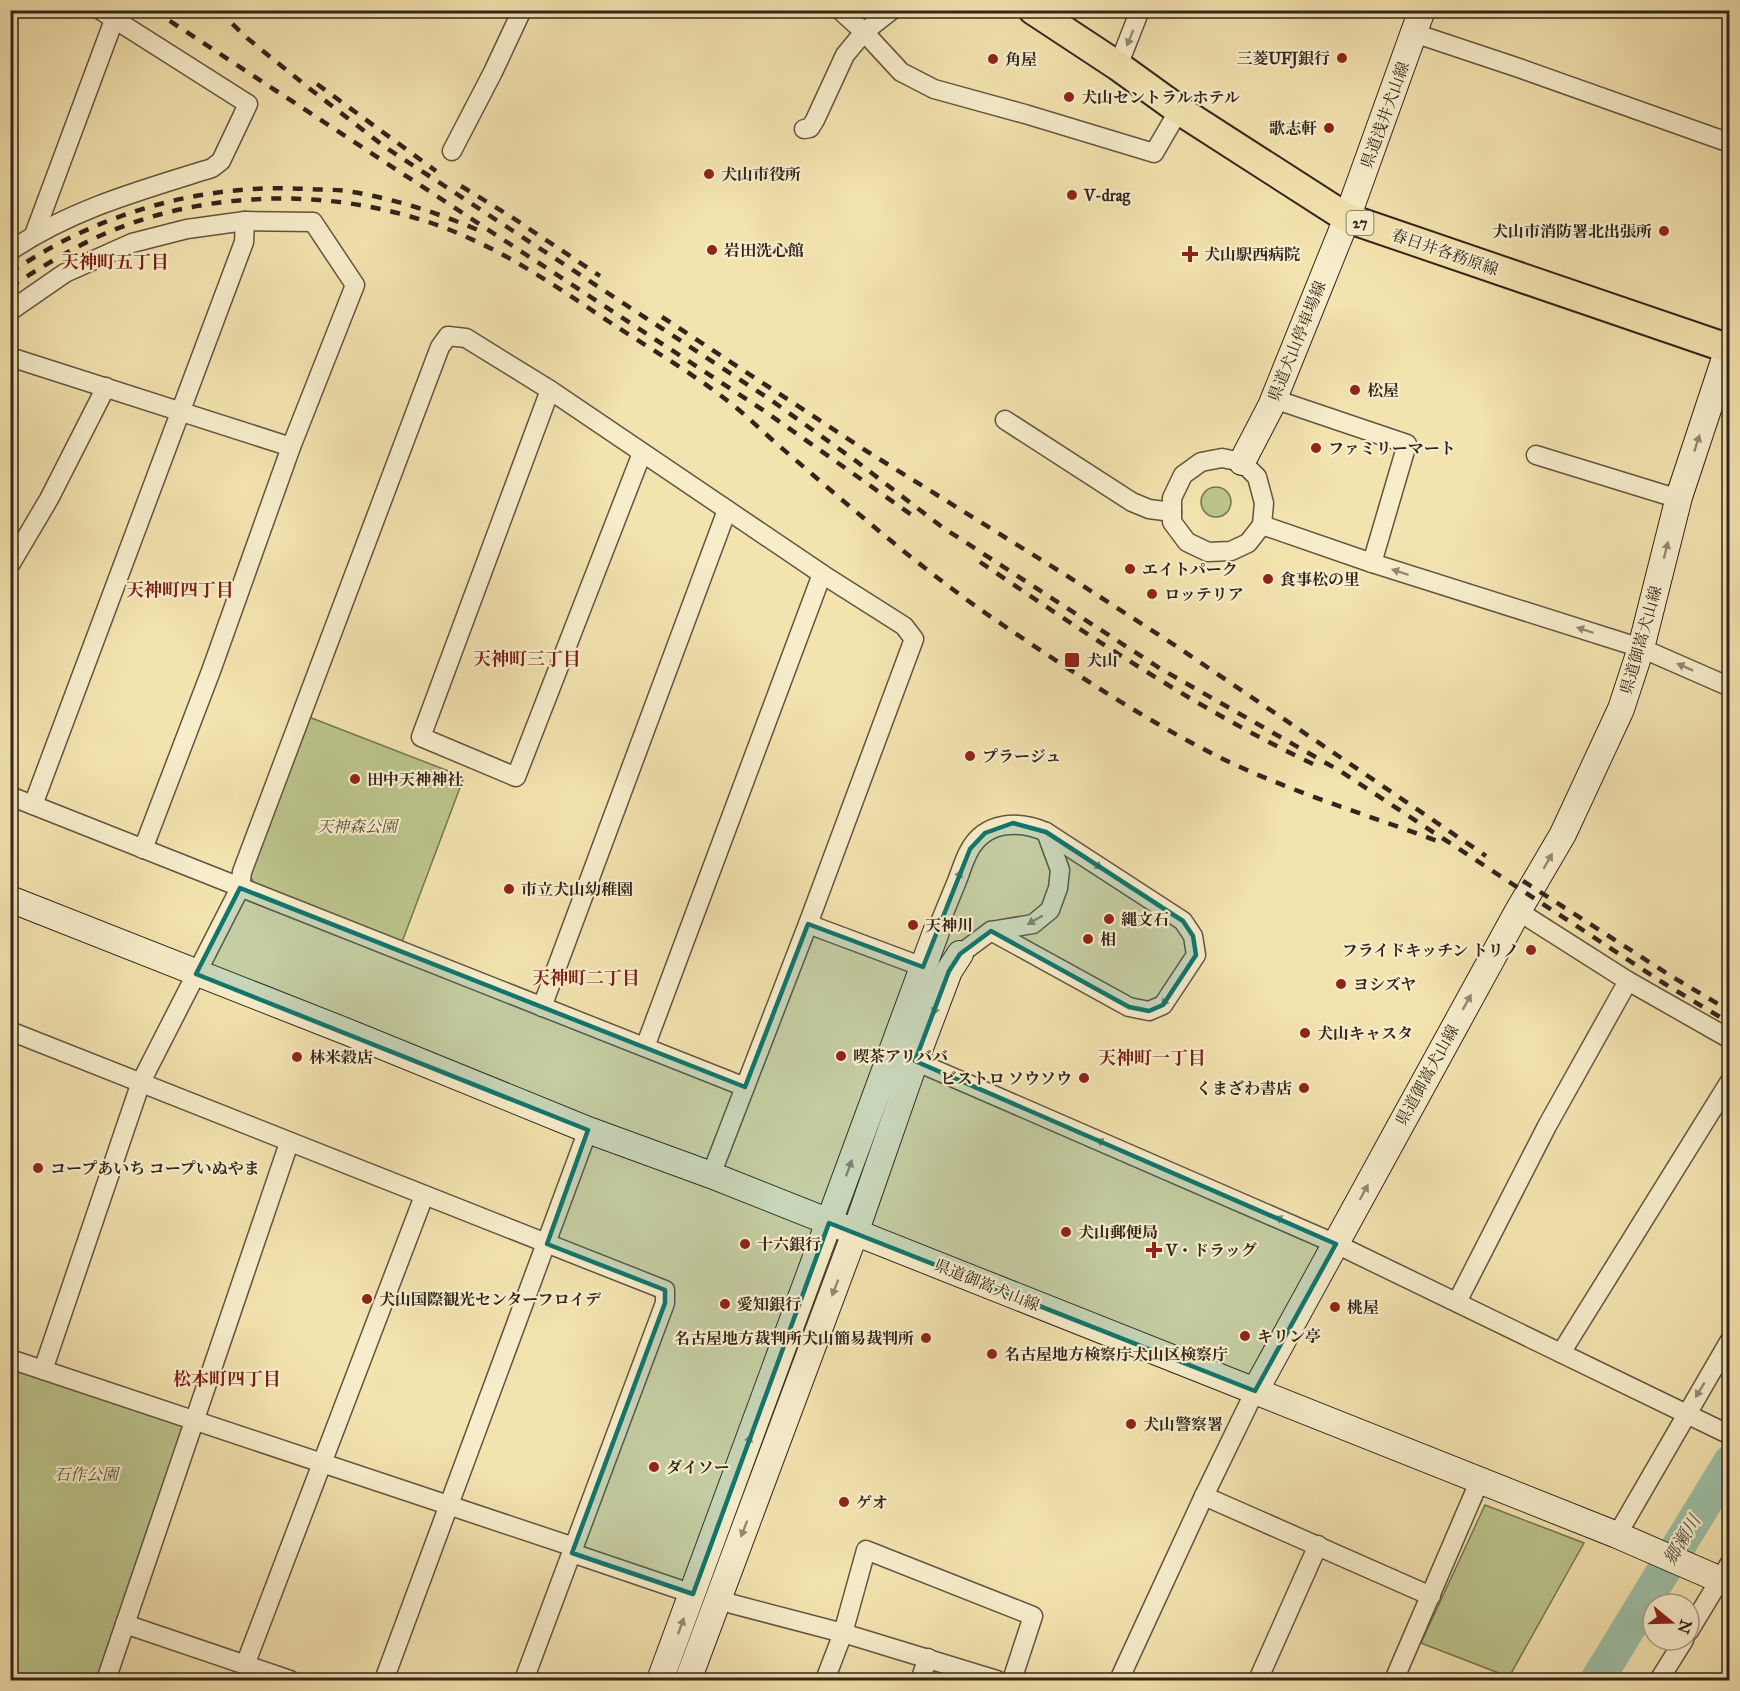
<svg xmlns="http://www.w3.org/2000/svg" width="1740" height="1691" viewBox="0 0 1740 1691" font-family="'IM FELL Great Primer','Noto Serif JP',serif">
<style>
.green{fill:#bbc48b;stroke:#777454;stroke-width:1.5}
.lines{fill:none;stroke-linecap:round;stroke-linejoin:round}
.river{stroke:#9dbfa5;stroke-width:34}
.street-casing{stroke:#635442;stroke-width:21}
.secondary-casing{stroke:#33241d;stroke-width:28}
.primary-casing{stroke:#33241d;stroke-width:32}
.street{stroke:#f7edcb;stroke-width:18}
.secondary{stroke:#f7edcb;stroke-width:26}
.primary{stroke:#f3e3af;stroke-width:28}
.rail{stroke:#33241d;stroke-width:4.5;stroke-dasharray:10 10;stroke-linecap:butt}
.oneway{fill:#958874}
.marked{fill:#0f766e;fill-opacity:0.2;stroke:#0f766e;stroke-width:4.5;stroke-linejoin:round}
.poi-dot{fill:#8f2418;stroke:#f7edcb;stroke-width:2}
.labels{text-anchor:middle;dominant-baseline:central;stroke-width:4.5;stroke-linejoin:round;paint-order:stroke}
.shield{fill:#f7edcb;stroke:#6e6051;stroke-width:1.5}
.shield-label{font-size:15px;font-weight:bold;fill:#33241d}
.poi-label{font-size:16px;font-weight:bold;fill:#33241d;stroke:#f7edcb;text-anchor:start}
.street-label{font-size:16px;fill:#33241d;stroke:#f7edcb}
.park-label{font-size:16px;font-style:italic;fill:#554c38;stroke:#f7edcb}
.neighbourhood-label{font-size:18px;font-weight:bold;fill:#7a1f14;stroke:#f7edcb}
.water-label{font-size:18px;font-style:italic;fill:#535246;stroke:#f7edcb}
</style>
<rect width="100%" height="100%" fill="#f3e3af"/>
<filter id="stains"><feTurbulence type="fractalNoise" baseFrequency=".00333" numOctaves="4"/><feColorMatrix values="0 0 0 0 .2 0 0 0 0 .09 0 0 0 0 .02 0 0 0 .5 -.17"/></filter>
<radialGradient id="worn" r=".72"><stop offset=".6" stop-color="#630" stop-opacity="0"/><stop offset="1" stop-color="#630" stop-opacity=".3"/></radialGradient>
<g class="green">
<circle cx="1216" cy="502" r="15"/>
<path d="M309 717 464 777 402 942 254 884 250 875Z"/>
<path d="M11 1369 183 1426 97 1680H11Z"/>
<path d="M1485 1505 1584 1543 1509 1677 1421 1643Z"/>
</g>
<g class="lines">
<path class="river" d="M1597 1680 1730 1462"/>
<g class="street-casing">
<g id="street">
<path d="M892 10 864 32 901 72 934 89 1025 114 1154 153 1179 110"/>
<path d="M1414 33 1519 68 1730 143"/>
<path d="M1118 66 1140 10"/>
<path d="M804 129 810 128 815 120 845 55 864 32 840 10"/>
<path d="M452 151 493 72 522 10"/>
<path d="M34 235 114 20"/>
<path d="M10 251C71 209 142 190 212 168L221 161 248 104 100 10"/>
<path d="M10 311 65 273 132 243 187 229 245 221 313 222 355 285 291 447 211 671 143 849"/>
<path d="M10 357 291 447"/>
<path d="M550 390 421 737 516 777 642 453"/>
<path d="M1274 399 1407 444 1372 563"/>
<path d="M1005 420 1132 502 1149 509 1172 512"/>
<path d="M1536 455 1679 499"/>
<path d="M1222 458 1242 462 1257 477 1264 503 1262 525 1248 543 1231 551 1208 552 1187 542 1172 522V498L1183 475 1201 462Z"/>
<path d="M1262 525 1372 563 1641 648 1730 687"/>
<path d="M10 565 49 499 106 387"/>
<path d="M10 796 745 1087"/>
<path d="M33 805 244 242 245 221"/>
<path d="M1518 911 1628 981 1730 1039"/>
<path d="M808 924 923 967"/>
<path d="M991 931 1033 924 1050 910 1058 888 1060 870 1046 832"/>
<path d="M936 932C943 915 950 898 957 881 961 871 964 860 969 851 985 821 1018 820 1046 832L1183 921 1193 936 1196 955 1163 1005 1149 1011 1129 1007 991 931 960 954"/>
<path d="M542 1007 727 510"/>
<path d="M10 1031 665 1290V1303L524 1680"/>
<path d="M645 1047 822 574"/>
<path d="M915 1061 1336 1244 1730 1435"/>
<path d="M1457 1302 1547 1126 1628 981"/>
<path d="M1561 1353 1730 1081"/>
<path d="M10 1359 574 1547"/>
<path d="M43 1370 141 1082 240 888 242 872 440 347 448 336 466 338 550 390 822 574 904 626 914 639 808 924 711 1175"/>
<path d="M1204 1496 1431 1596"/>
<path d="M1617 1535 1730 1340"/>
<path d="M572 1553 693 1594"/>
<path d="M717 1600 843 1633 997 1680"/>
<path d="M125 1624 290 1680"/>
<path d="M1689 1631 1730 1563"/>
<path d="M245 1665 424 1196"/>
<path d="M106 1680 289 1143"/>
<path d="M384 1680 588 1130"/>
<path d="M825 1680 843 1633 866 1550 1033 1616 1012 1680"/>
<path d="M920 1680 928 1658"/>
<path d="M1119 1680 1204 1496 1255 1391"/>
<path d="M1258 1680 1318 1545"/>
<path d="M1394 1680 1479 1482"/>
<path d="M1659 1680 1684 1640"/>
</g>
</g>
<g class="secondary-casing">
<g id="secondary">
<path d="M1242 462 1271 406 1347 218 1422 10"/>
<path d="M10 899 350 1033 588 1130 711 1175 1255 1391 1617 1535 1730 1584"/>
<path d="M1255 1391 1518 911 1563 834 1621 709 1641 648 1679 497 1728 349"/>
<path d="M660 1680 936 932"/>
<path d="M688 1680 855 1233 915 1061 949 971 960 954"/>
</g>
</g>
<g class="primary-casing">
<path id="primary" d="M1033 10 1118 66 1179 110 1347 218 1730 349"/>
</g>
<use href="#street" class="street"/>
<use href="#secondary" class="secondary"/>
<use href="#primary" class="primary"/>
<g class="rail">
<path d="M153 10 763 410 916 518"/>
<path d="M218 10 247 38 310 89 385 147 768 398 856 461 942 527 1161 669 1340 771 1665 984 1730 1023"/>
<path d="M317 84 436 171"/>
<path d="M461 186 510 216 600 276"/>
<path d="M10 273C97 213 202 183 307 189 322 190 337 189 352 192 395 199 438 213 478 230"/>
<path d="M10 287C43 266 75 246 111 231 223 185 361 188 471 239 520 261 566 293 611 323 652 350 696 375 734 406 749 418 762 431 777 444 847 504 917 566 994 619 1068 669 1144 720 1225 760 1294 793 1368 815 1440 842"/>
<path d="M662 317 868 452 1080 584 1176 646 1486 856"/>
<path d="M980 562C1088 635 1195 708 1313 764"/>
<path d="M1523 881 1671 976 1730 1011"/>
</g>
</g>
<defs><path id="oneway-solid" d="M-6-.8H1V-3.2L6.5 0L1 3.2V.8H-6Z" transform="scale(1.5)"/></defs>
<g class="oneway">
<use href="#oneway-solid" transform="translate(1130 38) rotate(112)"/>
<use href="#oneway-solid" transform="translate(1697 443) rotate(-72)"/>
<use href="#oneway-solid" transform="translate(1666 550) rotate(-76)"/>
<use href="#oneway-solid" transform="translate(1400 572) rotate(-162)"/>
<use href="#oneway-solid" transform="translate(1585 630) rotate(-162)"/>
<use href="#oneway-solid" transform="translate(1685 667) rotate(-156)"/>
<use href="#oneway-solid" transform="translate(1548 861) rotate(-60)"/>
<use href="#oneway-solid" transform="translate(1095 864) rotate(33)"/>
<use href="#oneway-solid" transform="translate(958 878) rotate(-68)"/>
<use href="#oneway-solid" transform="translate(1035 920) rotate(150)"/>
<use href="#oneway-solid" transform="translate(1167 999) rotate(129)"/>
<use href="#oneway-solid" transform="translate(1467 1002) rotate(-61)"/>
<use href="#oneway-solid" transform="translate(936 1007) rotate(110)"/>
<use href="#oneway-solid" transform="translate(1104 1143) rotate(-157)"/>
<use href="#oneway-solid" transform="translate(849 1168) rotate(-70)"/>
<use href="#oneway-solid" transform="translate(1364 1192) rotate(-62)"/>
<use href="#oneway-solid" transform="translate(1283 1220) rotate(-157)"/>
<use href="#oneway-solid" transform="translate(835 1288) rotate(111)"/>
<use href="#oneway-solid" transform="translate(1700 1390) rotate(121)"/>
<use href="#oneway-solid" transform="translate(748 1443) rotate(-70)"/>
<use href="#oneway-solid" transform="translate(744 1529) rotate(111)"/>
<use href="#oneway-solid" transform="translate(681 1626) rotate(-70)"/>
</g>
<path class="marked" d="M1013 823 1046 832 1183 921 1193 936 1196 955 1163 1005 1149 1011 1129 1007 991 931 960 954 949 971 915 1061 1336 1244 1255 1391 829 1223 693 1594 572 1553 665 1303V1290L547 1244 588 1130 196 974 240 888 745 1087 808 924 923 967 970 849 985 833Z"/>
<g class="poi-dot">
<circle cx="1342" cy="58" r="6"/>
<circle cx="993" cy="59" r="6"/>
<circle cx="1069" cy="97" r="6"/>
<circle cx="1329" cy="128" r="6"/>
<circle cx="709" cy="174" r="6"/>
<circle cx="1072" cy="195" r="6"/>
<circle cx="1664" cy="231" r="6"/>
<circle cx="712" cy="250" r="6"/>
<path d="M1187 245h6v6h6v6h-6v6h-6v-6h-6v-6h6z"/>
<circle cx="1355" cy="390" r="6"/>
<circle cx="1316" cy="448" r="6"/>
<circle cx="1130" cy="569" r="6"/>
<circle cx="1268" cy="579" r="6"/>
<circle cx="1152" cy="594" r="6"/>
<rect x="1064" y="652" width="16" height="16" rx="3"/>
<circle cx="970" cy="756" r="6"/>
<circle cx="355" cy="779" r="6"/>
<circle cx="509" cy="889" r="6"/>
<circle cx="1109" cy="919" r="6"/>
<circle cx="913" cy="925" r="6"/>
<circle cx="1088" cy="939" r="6"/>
<circle cx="1531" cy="950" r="6"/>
<circle cx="1341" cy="984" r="6"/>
<circle cx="1305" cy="1033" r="6"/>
<circle cx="841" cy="1056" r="6"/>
<circle cx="297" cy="1057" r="6"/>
<circle cx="1084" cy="1078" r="6"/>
<circle cx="1304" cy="1088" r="6"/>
<circle cx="38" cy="1168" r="6"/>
<circle cx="1066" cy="1232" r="6"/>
<circle cx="745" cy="1244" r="6"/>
<path d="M1151 1241h6v6h6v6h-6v6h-6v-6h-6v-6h6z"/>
<circle cx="367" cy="1299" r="6"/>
<circle cx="725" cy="1304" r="6"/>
<circle cx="1335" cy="1307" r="6"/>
<circle cx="1245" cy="1336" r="6"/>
<circle cx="926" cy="1338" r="6"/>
<circle cx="992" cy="1354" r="6"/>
<circle cx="1131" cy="1424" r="6"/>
<circle cx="654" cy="1467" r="6"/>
<circle cx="844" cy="1502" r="6"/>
</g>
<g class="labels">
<rect class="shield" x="1346.5" y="211" width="27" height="24" rx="4.5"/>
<g class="shield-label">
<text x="1360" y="223">27</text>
</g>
<g class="poi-label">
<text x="1330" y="58" text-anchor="end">三菱UFJ銀行</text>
<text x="1005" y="59">角屋</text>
<text x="1081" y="97">犬山セントラルホテル</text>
<text x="1317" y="128" text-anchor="end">歌志軒</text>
<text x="721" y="174">犬山市役所</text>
<text x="1084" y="195">V-drag</text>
<text x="1652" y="231" text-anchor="end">犬山市消防署北出張所</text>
<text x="724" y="250">岩田洗心館</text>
<text x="1204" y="254">犬山駅西病院</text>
<text x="1367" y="390">松屋</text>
<text x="1328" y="448">ファミリーマート</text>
<text x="1142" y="569">エイトパーク</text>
<text x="1280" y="579">食事松の里</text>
<text x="1164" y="594">ロッテリア</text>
<text x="1086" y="660">犬山</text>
<text x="982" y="756">プラージュ</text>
<text x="367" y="779">田中天神神社</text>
<text x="521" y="889">市立犬山幼稚園</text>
<text x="1121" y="919">縄文石</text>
<text x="925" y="925">天神川</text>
<text x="1100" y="939">相</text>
<text x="1519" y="950" text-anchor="end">フライドキッチン トリノ</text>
<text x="1353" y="984">ヨシズヤ</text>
<text x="1317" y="1033">犬山キャスタ</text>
<text x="853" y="1056">喫茶アリババ</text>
<text x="309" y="1057">林米穀店</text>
<text x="1072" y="1078" text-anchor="end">ビストロ ソウソウ</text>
<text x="1292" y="1088" text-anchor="end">くまざわ書店</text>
<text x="50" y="1168">コープあいち コープいぬやま</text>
<text x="1078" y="1232">犬山郵便局</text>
<text x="757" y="1244">十六銀行</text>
<text x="1166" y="1250">V・ドラッグ</text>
<text x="379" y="1299">犬山国際観光センターフロイデ</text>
<text x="737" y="1304">愛知銀行</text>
<text x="1347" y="1307">桃屋</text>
<text x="1257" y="1336">キリン亭</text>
<text x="914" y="1338" text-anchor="end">名古屋地方裁判所犬山簡易裁判所</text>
<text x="1004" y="1354">名古屋地方検察庁犬山区検察庁</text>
<text x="1143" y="1424">犬山警察署</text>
<text x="666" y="1467">ダイソー</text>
<text x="856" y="1502">ゲオ</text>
</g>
<g class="street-label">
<text transform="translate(1385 115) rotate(-70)">県道浅井犬山線</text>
<text transform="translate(1445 252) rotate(19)">春日井各務原線</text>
<text transform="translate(1297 341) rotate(-68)">県道犬山停車場線</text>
<text transform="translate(1641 640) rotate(-74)">県道御嵩犬山線</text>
<text transform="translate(1427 1075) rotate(-61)">県道御嵩犬山線</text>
<text transform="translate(987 1285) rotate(22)">県道御嵩犬山線</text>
</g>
<g class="park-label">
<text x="357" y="826">天神森公園</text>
<text x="86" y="1474">石作公園</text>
</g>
<g class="neighbourhood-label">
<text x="115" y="262">天神町五丁目</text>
<text x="180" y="590">天神町四丁目</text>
<text x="527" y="659">天神町三丁目</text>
<text x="586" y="978">天神町二丁目</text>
<text x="1152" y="1058">天神町一丁目</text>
<text x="227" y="1379">松本町四丁目</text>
</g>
<g class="water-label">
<text transform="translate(1682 1540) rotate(-59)">郷瀬川</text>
</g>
</g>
<rect width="1740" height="1691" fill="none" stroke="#f3e3af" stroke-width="36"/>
<rect x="12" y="12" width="1716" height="1667" fill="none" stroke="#33241d" stroke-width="3"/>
<rect x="18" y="18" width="1704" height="1655" fill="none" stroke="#33241d" stroke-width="1.5"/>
<g transform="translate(1671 1622) rotate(109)"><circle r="28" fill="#f7edcb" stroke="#a99d85" stroke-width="1.5"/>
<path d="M0-4.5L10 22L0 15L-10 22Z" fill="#8f2418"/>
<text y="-9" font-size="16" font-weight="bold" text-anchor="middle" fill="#33241d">N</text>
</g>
<rect width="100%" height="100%" filter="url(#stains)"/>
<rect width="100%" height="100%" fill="url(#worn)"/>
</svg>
